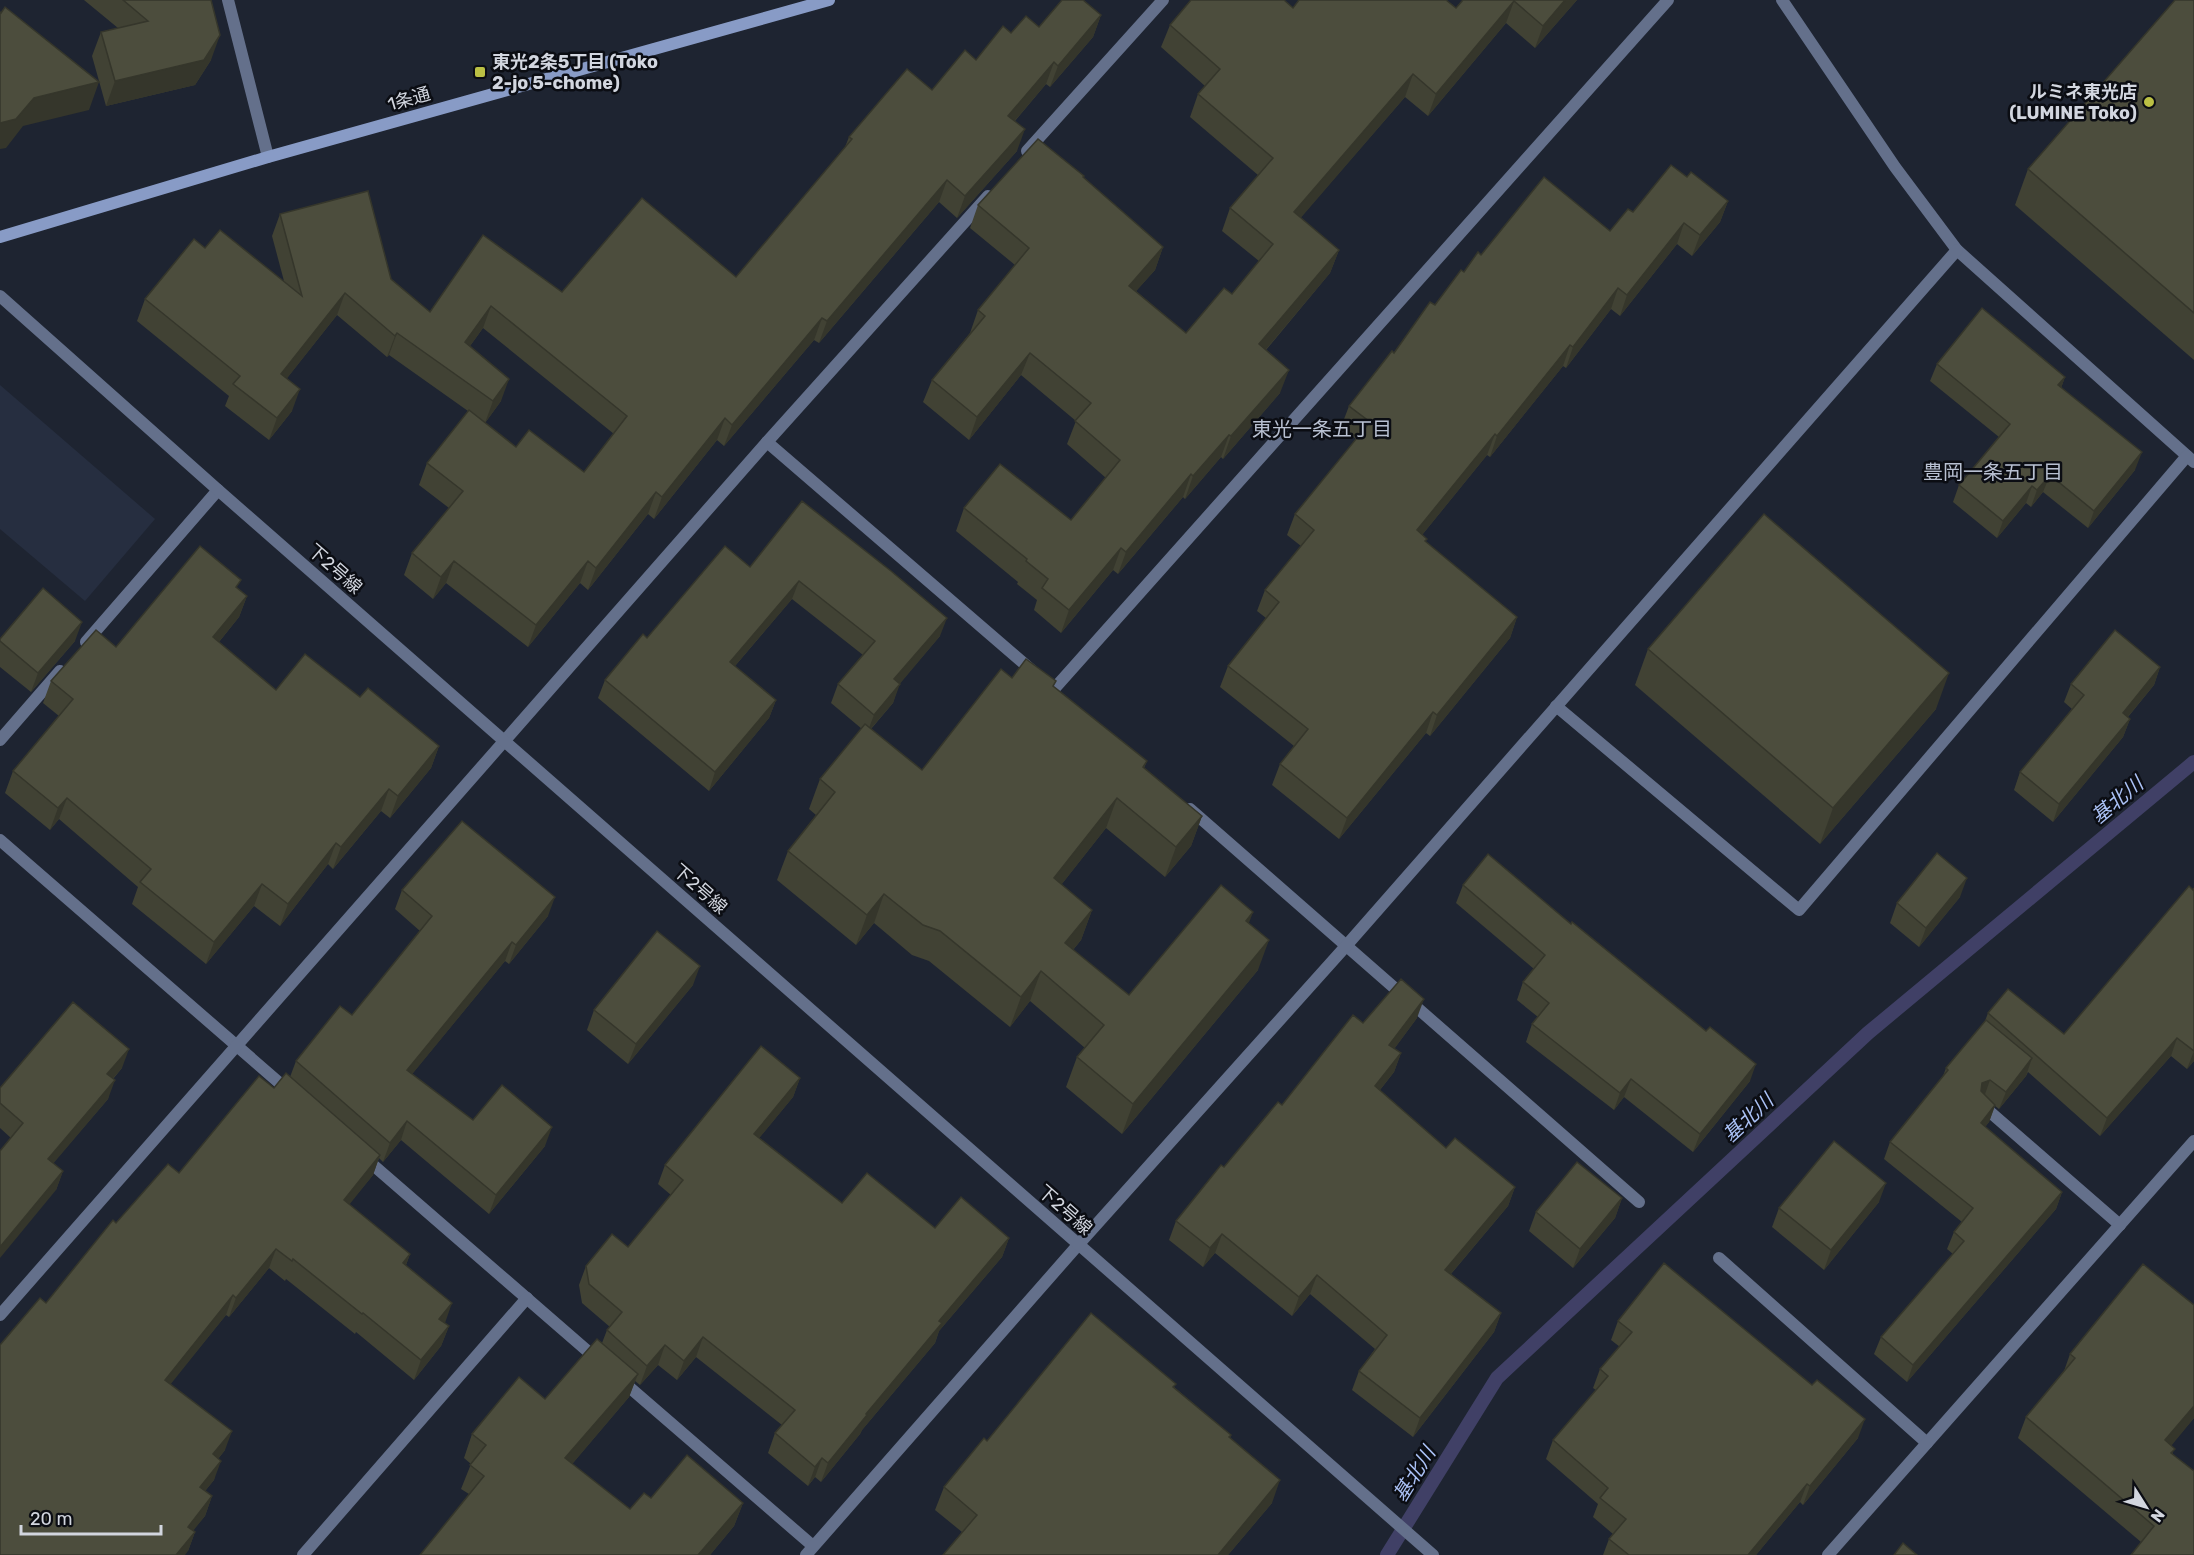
<svg xmlns="http://www.w3.org/2000/svg" width="2194" height="1555" viewBox="0 0 2194 1555" font-family="Rubik,'Noto Sans JP',sans-serif">
<style>
.built{fill:#262e40}
.lines{fill:none;stroke-linecap:round;stroke-linejoin:round}
.stream{stroke:#404066;stroke-width:14}
.service{stroke:#64708b;stroke-width:12}
.minor{stroke:#64708b;stroke-width:12}
.tertiary{stroke:#64708b;stroke-width:12}
.secondary{stroke:#889bc6;stroke-width:12}
.wall{fill:#414234;fill-rule:evenodd}
.shaded-wall{fill:#35362b}
.building{fill:#4c4d3d;stroke:#35362b;stroke-width:1.5}
.poi-dot{fill:#bbc044;stroke:#0b0d13;stroke-width:2}
.labels{text-anchor:middle;dominant-baseline:central;stroke-width:5;stroke-linejoin:round;paint-order:stroke}
.poi-label{font-size:18px;font-weight:bold;fill:#d2d6df;stroke:#0b0d13;text-anchor:start}
.street-label{font-size:18px;fill:#d2d6df;stroke:#0b0d13}
.neighbourhood-label{font-size:20px;fill:#b8c0d1;stroke:#0b0d13}
.water-label{font-size:20px;font-style:italic;fill:#abc2f6;stroke:#0b0d13}
</style>
<rect width="100%" height="100%" fill="#1e2431"/>
<path class="built" d="M0 385 155 519 85 601 0 529Z"/>
<g class="lines">
<path class="stream" d="M1387 1555 1497 1378 1868 1033 2194 762"/>
<path class="service" d="M1982 1105 2120 1225"/>
<g class="minor">
<path d="M228 0 268 157"/>
<path d="M1782 0 1895 167 1957 250 2194 462"/>
<path d="M1027 151 1163 0"/>
<path d="M767 442 1035 673"/>
<path d="M86 642 218 490"/>
<path d="M1054 689 1668 0"/>
<path d="M1556 706 1799 910 2187 456"/>
<path d="M0 740 60 671"/>
<path d="M1190 809 1639 1202"/>
<path d="M0 840 291 1093"/>
<path d="M365 1158 599 1361"/>
<path d="M1719 1258 1927 1443"/>
<path d="M0 1315 767 442 988 196"/>
<path d="M621 1380 813 1546"/>
<path d="M303 1555 527 1298"/>
<path d="M806 1555 1078 1245 1346 946 1957 250"/>
<path d="M1828 1555 2194 1141"/>
</g>
<path class="tertiary" d="M0 296 218 490 1433 1555"/>
<path class="secondary" d="M0 237 268 157 829 0"/>
</g>
<g class="wall">
<path d="M84 0H211V60L195 85 106 106 92 56 101 32 118 28Z"/>
<path d="M1463 0H1577L1535 48 1506 23 1428 116 1405 97 1300 218 1339 250 1330 273 1266 350 1280 393 1223 459 1221 457 1185 499 1183 497 1118 574 1113 570 1061 633 1034 610 1037 600 1017 584 1018 582 956 531 964 508 1071 520 1106 478 1067 444 1076 421 1021 375 969 440 923 402 932 380 970 333 978 310 1015 265 970 228 978 205 1084 176 1083 178 1163 247 1155 270 1136 291 1186 333 1232 294 1259 261 1222 231 1230 208 1258 175 1190 117 1198 94 1205 86 1161 47 1170 25 1293 8H1456Z"/>
<path d="M2194 0V360L2015 205 2028 169Z"/>
<path d="M1101 15 1093 37 1050 87 1046 84 1015 121 1017 151 957 218 939 202 819 343 814 340 724 446 717 440 654 519 648 514 588 590 580 583 528 647 446 583 433 599 404 575 412 553 449 508 419 485 427 463 468 411 389 355 387 357 337 315 287 378 292 411 269 440 225 406 229 396 137 321 145 299 205 248 284 281 272 236 280 214 391 279 430 312 562 292 736 277 845 147 849 137 932 90 976 60 1011 33ZM483 328 614 434 584 472 516 447 485 423 501 401 470 346Z"/>
<path d="M1687 177 1728 201 1720 222 1692 256 1677 244 1620 316 1611 309 1566 368 1563 366 1490 457 1487 455 1422 535 1426 542 1517 617 1510 638 1430 736 1426 733 1339 839 1272 785 1280 764 1294 746 1220 687 1228 666 1266 618 1257 611 1265 590 1301 546 1287 535 1295 514 1356 439 1341 427 1349 406 1435 305 1464 272 1481 255 1610 231 1633 212Z"/>
<path d="M1937 364 2065 377 2061 388 2135 470 2088 528 2043 492 2031 507 2026 503 1997 538 1953 502 1959 485 1999 437 1930 381Z"/>
<path d="M802 501 940 636 899 684 893 703 871 729 922 770 1012 678 1054 687 1147 761 1144 768 1202 816 1191 846 1165 877 1106 828 1061 885 1092 910 1081 940 1073 950 1129 995 1249 923 1258 970 1122 1134 1066 1087 1077 1057 1085 1048 1030 1001 1010 1027 929 961 912 955 874 923 856 945 777 880 788 851 816 815 809 809 820 779 862 729 831 703 838 684 863 655 792 599 735 666 776 700 769 718 709 791 598 698 605 680 647 638 750 567Z"/>
<path d="M238 589 247 596 239 617 219 642 276 690 360 697 439 746 431 768 390 818 381 811 333 869 328 864 280 926 254 906 206 964 132 904 138 887 59 819 50 830 5 793 13 771 59 716 43 703 51 681 116 647Z"/>
<path d="M0 639 75 641 31 692 0 667Z"/>
<path d="M1648 649 1936 709 1820 844 1635 685Z"/>
<path d="M2160 667 2154 685 2128 717 2130 719 2123 737 2053 822 2014 790 2020 772 2072 709 2064 702 2071 684Z"/>
<path d="M1463 885 1750 1081 1693 1152 1624 1097 1614 1110 1526 1042 1532 1024 1538 1017 1517 1000 1523 982 1534 969 1456 903Z"/>
<path d="M2194 888V1061L2187 1069 2171 1056 2100 1136 2028 1072 2026 1076 1999 1109 1995 1106 1989 1122 1985 1127 2062 1192 2056 1209 1907 1382 1874 1354 1881 1337 1953 1254 1947 1249 1954 1232 1962 1222 1884 1159 1890 1142 1943 1076 1946 1068 1985 1021 1988 1013 2064 1034Z"/>
<path d="M402 890 548 916 509 964 505 961 412 1074 473 1120 545 1146 489 1214 401 1140 383 1162 379 1158 373 1175 349 1204 410 1254 406 1265 445 1323 449 1326 441 1346 414 1380 356 1332 355 1334 286 1279 285 1281 269 1268 229 1317 226 1315 170 1384 225 1450 218 1459 214 1480 205 1491 212 1496 205 1516 193 1530 195 1532 188 1551 46 1303 116 1223 179 1173 274 1088 290 1077 296 1061 352 1015 420 931 395 909Z"/>
<path d="M1960 897 1919 947 1890 923 1897 903Z"/>
<path d="M693 985 628 1064 587 1030 594 1010Z"/>
<path d="M1417 1018 1394 1049 1401 1053 1394 1072 1380 1090 1446 1148 1515 1187 1508 1206 1451 1274 1501 1313 1494 1332 1413 1437 1352 1390 1359 1371 1375 1349 1310 1294 1292 1316 1215 1253 1203 1267 1169 1240 1176 1221 1224 1167 1363 1023Z"/>
<path d="M122 1068 113 1079 108 1099 53 1163 63 1171 56 1190 11 1138 0 1128V1088Z"/>
<path d="M800 1078 793 1097 759 1138 842 1203 935 1228 1009 1238 1002 1257 939 1331 935 1343 862 1430 860 1434 821 1482 815 1477 808 1486 768 1453 775 1433 782 1425 696 1357 677 1380 658 1365 640 1385 635 1381 629 1397 572 1464 630 1509 651 1498 743 1503 734 1526 710 1555H420L469 1494 461 1489 471 1464 464 1458 472 1434 545 1399 602 1343 607 1330 610 1327 582 1303 579 1285 586 1266 628 1247 671 1195 658 1184 665 1165Z"/>
<path d="M1622 1198 1615 1218 1573 1268 1529 1231 1536 1212Z"/>
<path d="M1879 1202 1824 1270 1772 1227 1779 1208Z"/>
<path d="M2194 1305V1418L2171 1445 2194 1555 2141 1542 2018 1438 2026 1417 2064 1371 2070 1354Z"/>
<path d="M1618 1321 1858 1438 1803 1505 1800 1502 1756 1555H1603L1609 1539 1613 1534 1593 1517 1598 1504 1546 1459 1553 1440 1596 1390 1593 1388 1600 1369 1620 1347 1611 1340Z"/>
<path d="M1174 1387 1231 1435 1230 1438 1272 1503 1228 1555H943L962 1532 935 1510 944 1487 987 1441Z"/>
</g>
<g class="shaded-wall">
<path d="M1565 0H1577L1535 48 1543 26Z"/>
<path d="M1514 1 1506 23 1428 116 1436 94Z"/>
<path d="M1101 15 1093 37 1050 87 1058 66Z"/>
<path d="M220 35 211 60 195 85 106 106 115 81Z"/>
<path d="M1054 62 1046 84 1000 138 1008 116Z"/>
<path d="M1413 74 1405 97 1286 235 1294 212Z"/>
<path d="M99 82 89 110 23 126 6 148 0 149V123L34 98Z"/>
<path d="M1025 129 1017 151 957 218 965 196Z"/>
<path d="M947 180 939 202 819 343 827 321Z"/>
<path d="M1728 201 1720 222 1692 256 1700 235Z"/>
<path d="M1684 223 1677 244 1620 316 1627 295Z"/>
<path d="M1163 247 1155 270 1121 308 1129 286Z"/>
<path d="M1339 250 1330 273 1251 367 1259 344Z"/>
<path d="M1618 288 1611 309 1566 368 1573 347Z"/>
<path d="M345 293 337 315 273 396 281 374Z"/>
<path d="M491 306 483 328 457 364 465 342Z"/>
<path d="M822 318 814 340 724 446 732 425Z"/>
<path d="M397 333 389 355 387 357 395 336Z"/>
<path d="M1570 345 1563 366 1490 457 1497 436Z"/>
<path d="M1030 353 1021 375 969 440 977 417Z"/>
<path d="M1289 370 1280 393 1223 459 1231 436Z"/>
<path d="M2065 377 2059 394 2058 385Z"/>
<path d="M509 379 501 401 485 423 493 401Z"/>
<path d="M300 389 292 411 269 440 277 418Z"/>
<path d="M725 418 717 440 654 519 662 497Z"/>
<path d="M1495 434 1487 455 1409 551 1417 530Z"/>
<path d="M1229 435 1221 457 1185 499 1193 476Z"/>
<path d="M2142 452 2135 470 2088 528 2094 511Z"/>
<path d="M1191 474 1183 497 1118 574 1126 552Z"/>
<path d="M2050 475 2043 492 2031 507 2037 490Z"/>
<path d="M2032 486 2026 503 1997 538 2003 521Z"/>
<path d="M656 492 648 514 588 590 596 568Z"/>
<path d="M1121 548 1113 570 1061 633 1069 610Z"/>
<path d="M454 561 446 583 433 599 441 577Z"/>
<path d="M588 561 580 583 528 647 536 625Z"/>
<path d="M799 581 792 599 723 680 730 662Z"/>
<path d="M247 596 239 617 205 659 213 637Z"/>
<path d="M1517 617 1510 638 1430 736 1437 715Z"/>
<path d="M947 618 940 636 888 698 894 679Z"/>
<path d="M82 622 75 641 31 692 38 673Z"/>
<path d="M2160 667 2154 685 2116 731 2123 713Z"/>
<path d="M1949 673 1936 709 1820 844 1833 808Z"/>
<path d="M900 684 893 703 867 733 874 715Z"/>
<path d="M776 700 769 718 709 791 715 772Z"/>
<path d="M1433 712 1426 733 1339 839 1347 818Z"/>
<path d="M2130 719 2123 737 2053 822 2059 804Z"/>
<path d="M439 746 431 768 390 818 398 796Z"/>
<path d="M389 789 381 811 333 869 341 847Z"/>
<path d="M67 798 59 819 50 830 58 808Z"/>
<path d="M1117 798 1106 828 1043 908 1054 878Z"/>
<path d="M1202 816 1191 846 1165 877 1176 847Z"/>
<path d="M336 843 328 864 280 926 288 904Z"/>
<path d="M1967 878 1960 897 1919 947 1926 928Z"/>
<path d="M262 884 254 906 206 964 214 942Z"/>
<path d="M884 894 874 923 856 945 867 915Z"/>
<path d="M555 897 548 916 509 964 516 945Z"/>
<path d="M1092 910 1081 940 1054 973 1065 943Z"/>
<path d="M1253 912 1242 942 1246 921Z"/>
<path d="M1269 940 1258 970 1122 1134 1133 1104Z"/>
<path d="M512 942 505 961 400 1089 407 1070Z"/>
<path d="M700 966 693 985 628 1064 636 1044Z"/>
<path d="M1041 971 1030 1001 1010 1027 1021 997Z"/>
<path d="M1424 999 1417 1018 1383 1064 1389 1045Z"/>
<path d="M2177 1038 2171 1056 2100 1136 2107 1118Z"/>
<path d="M129 1049 122 1068 100 1093 107 1074Z"/>
<path d="M2194 1051V1061L2187 1069Z"/>
<path d="M1401 1053 1394 1072 1368 1105 1375 1086Z"/>
<path d="M2032 1058 2026 1076 1999 1109 2006 1092Z"/>
<path d="M1756 1064 1750 1081 1693 1152 1700 1134Z"/>
<path d="M800 1078 793 1097 747 1153 754 1134Z"/>
<path d="M1631 1079 1624 1097 1614 1110 1620 1093Z"/>
<path d="M115 1080 108 1099 41 1178 48 1159Z"/>
<path d="M1990 1080 1984 1097 1975 1100 1982 1083Z"/>
<path d="M1995 1105 1989 1122 1974 1141 1981 1123Z"/>
<path d="M407 1121 401 1140 383 1162 390 1143Z"/>
<path d="M552 1127 545 1146 489 1214 496 1195Z"/>
<path d="M380 1155 373 1175 337 1220 344 1200Z"/>
<path d="M63 1171 56 1190 0 1258V1247Z"/>
<path d="M1886 1183 1879 1202 1824 1270 1831 1250Z"/>
<path d="M1515 1187 1508 1206 1438 1289 1445 1270Z"/>
<path d="M2062 1192 2056 1209 1907 1382 1913 1365Z"/>
<path d="M1622 1198 1615 1218 1573 1268 1580 1249Z"/>
<path d="M1222 1234 1215 1253 1203 1267 1210 1248Z"/>
<path d="M1009 1238 1002 1257 939 1331 935 1343 862 1430 860 1434 821 1482 828 1463 866 1414 939 1321Z"/>
<path d="M276 1249 269 1268 229 1317 236 1298Z"/>
<path d="M410 1254 403 1273V1263Z"/>
<path d="M1317 1275 1310 1294 1292 1316 1299 1297Z"/>
<path d="M233 1295 226 1315 158 1400 165 1380Z"/>
<path d="M452 1303 445 1323 432 1339 439 1319Z"/>
<path d="M1501 1313 1494 1332 1413 1437 1420 1418Z"/>
<path d="M449 1326 441 1346 414 1380 421 1360Z"/>
<path d="M703 1337 696 1357 677 1380 684 1361Z"/>
<path d="M665 1345 658 1365 640 1385 647 1366Z"/>
<path d="M638 1374 629 1397 557 1482 565 1458Z"/>
<path d="M2194 1406V1418L2158 1462 2165 1440Z"/>
<path d="M1865 1419 1858 1438 1803 1505 1810 1486Z"/>
<path d="M232 1431 225 1450 206 1474 213 1454Z"/>
<path d="M822 1458 815 1477 808 1486 815 1467Z"/>
<path d="M221 1461 214 1480 193 1506 200 1487Z"/>
<path d="M1280 1480 1272 1503 1228 1555H1218Z"/>
<path d="M1807 1484 1800 1502 1756 1555H1748Z"/>
<path d="M212 1496 205 1516 181 1546 188 1527Z"/>
<path d="M743 1503 734 1526 710 1555H698Z"/>
<path d="M195 1532 188 1551 185 1555H176Z"/>
</g>
<g class="building">
<path d="M123 0H211L220 35 204 60 115 81 101 32 148 21Z"/>
<path d="M1062 0H1083L1101 15 1058 66 1054 62 1008 116 1025 129 965 196 947 180 827 321 822 318 732 425 725 418 662 497 656 492 596 568 588 561 536 625 454 561 441 577 412 553 463 491 427 463 469 410 516 447 529 430 584 472 627 416 491 306 465 342 509 379 493 401 397 333 395 336 345 293 281 374 300 389 277 418 233 384 240 376 145 299 194 239 205 248 220 230 302 296 280 214 368 191 391 279 430 312 483 235 562 292 642 198 736 277 852 139 849 137 907 69 932 90 965 50 976 60 1003 26 1011 33 1026 16 1039 27Z"/>
<path d="M1191 0H1284L1293 8 1299 0H1446L1456 8 1463 0H1565L1543 26 1514 1 1436 94 1413 74 1294 212 1339 250 1259 344 1289 370 1231 436 1229 435 1193 476 1191 474 1126 552 1121 548 1069 610 1042 588 1048 579 1026 561 1027 559 964 508 1000 464 1071 520 1120 460 1075 421 1091 403 1030 353 977 417 932 380 985 316 978 310 1029 248 978 205 1038 139 1084 176 1083 177 1163 247 1129 286 1186 333 1224 288 1232 294 1273 244 1230 208 1273 158 1198 94 1220 69 1170 25Z"/>
<path d="M2175 0H2194V313L2028 169Z"/>
<path d="M5 7 99 82 34 98 16 119 0 123V12L1 13Z"/>
<path d="M1671 165 1687 177 1691 172 1728 201 1700 235 1684 223 1627 295 1618 288 1573 347 1570 345 1497 436 1495 434 1417 530 1427 539 1425 541 1517 617 1437 715 1433 712 1347 818 1280 764 1308 729 1228 666 1279 602 1265 590 1314 530 1295 514 1370 422 1349 406 1392 351 1394 353 1430 302 1435 305 1461 270 1464 272 1478 252 1481 255 1544 177 1610 231 1628 209 1633 212Z"/>
<path d="M1982 308 2065 377 2058 385 2142 452 2094 511 2050 475 2037 490 2032 486 2003 521 1959 485 2010 424 1937 364Z"/>
<path d="M802 501 891 571 947 618 894 679 900 684 874 715 838 684 875 641 799 581 730 662 776 700 715 772 605 680 643 634 647 638 725 546 750 567Z"/>
<path d="M1764 514 1949 673 1833 808 1648 649Z"/>
<path d="M200 546 241 580 236 587 247 596 213 637 276 690 305 654 360 697 368 688 439 746 398 796 389 789 341 847 336 843 288 904 262 884 214 942 140 882 151 869 67 798 58 808 13 771 73 699 51 681 96 630 116 647Z"/>
<path d="M43 588 82 622 38 673 0 641V639Z"/>
<path d="M2115 630 2160 667 2123 713 2130 719 2059 804 2020 772 2084 695 2071 684Z"/>
<path d="M1026 659 1056 681 1053 686 1147 761 1143 767 1202 816 1176 847 1117 798 1054 878 1092 910 1065 943 1129 995 1221 885 1253 912 1246 921 1269 940 1133 1104 1077 1057 1104 1025 1041 971 1021 997 940 931 923 925 884 894 867 915 788 851 835 792 820 779 865 724 922 770 1001 669 1012 678Z"/>
<path d="M462 821 555 897 516 945 512 942 407 1070 473 1120 502 1085 552 1127 496 1195 407 1121 390 1143 296 1061 340 1006 352 1015 432 916 402 890Z"/>
<path d="M1937 853 1967 878 1926 928 1897 903Z"/>
<path d="M1488 854 1571 924 1572 922 1706 1031 1710 1027 1756 1064 1700 1134 1631 1079 1620 1093 1532 1024 1549 1003 1523 982 1545 955 1463 885Z"/>
<path d="M2189 886 2193 890 2194 888V1051L2177 1038 2107 1118 1988 1013 2008 989 2064 1034Z"/>
<path d="M657 931 700 966 636 1044 594 1010Z"/>
<path d="M1401 979 1424 999 1389 1045 1401 1053 1375 1086 1446 1148 1455 1138 1515 1187 1445 1270 1501 1313 1420 1418 1359 1371 1387 1335 1317 1275 1299 1297 1222 1234 1210 1248 1176 1221 1221 1165 1224 1167 1278 1102 1282 1105 1353 1015 1363 1023Z"/>
<path d="M73 1002 129 1049 107 1074 115 1080 48 1159 63 1171 0 1247V1151L23 1123 0 1103V1088Z"/>
<path d="M1986 1020 2032 1058 2006 1092 1990 1080 1982 1083 1981 1091 1995 1105 1981 1123 2062 1192 1913 1365 1881 1337 1964 1241 1954 1232 1973 1208 1890 1142 1948 1070 1946 1068Z"/>
<path d="M761 1046 800 1078 754 1134 842 1203 867 1173 935 1228 961 1197 1009 1238 939 1321 942 1323 866 1414 867 1415 828 1463 822 1458 815 1467 775 1433 795 1410 703 1337 684 1361 665 1345 647 1366 607 1330 622 1312 589 1284 586 1266 612 1234 628 1247 683 1180 665 1165Z"/>
<path d="M286 1073 380 1155 344 1200 410 1254 403 1263 452 1303 439 1319 449 1326 421 1360 363 1313 362 1314 293 1259 292 1261 276 1249 236 1298 233 1295 165 1380 232 1431 213 1454 221 1461 200 1487 212 1496 188 1527 195 1532 176 1555H0V1345L40 1298 46 1303 113 1220 116 1223 168 1164 179 1173 259 1076 274 1088Z"/>
<path d="M1834 1141 1886 1183 1831 1250 1779 1208Z"/>
<path d="M1577 1162 1622 1198 1580 1249 1536 1212Z"/>
<path d="M1664 1263 1812 1385 1817 1380 1865 1419 1810 1486 1807 1484 1748 1555H1629L1609 1539 1626 1519 1600 1498 1608 1488 1553 1440 1608 1376 1600 1369 1632 1332 1618 1321Z"/>
<path d="M2143 1264 2194 1305V1406L2165 1440 2175 1449 2171 1453 2194 1471V1555H2131L2154 1526 2026 1417 2075 1358 2070 1354Z"/>
<path d="M1091 1313 1176 1384 1173 1387 1231 1435 1229 1437 1280 1480 1218 1555H943L977 1515 944 1487 984 1438 987 1441Z"/>
<path d="M597 1339 638 1374 565 1458 630 1509 644 1493 651 1498 687 1455 743 1503 698 1555H420L484 1476 470 1465 486 1445 472 1434 519 1377 545 1399Z"/>
<path d="M1903 1543 1917 1555H1894Z"/>
</g>
<g class="poi-dot">
<rect x="474" y="66" width="12" height="12" rx="3"/>
<circle cx="2149" cy="102" r="6"/>
</g>
<g class="labels">
<g class="poi-label">
<text x="492" y="62">東光2条5丁目 (Toko<tspan x="492" dy="21">2-jo 5-chome)</tspan></text>
<text x="2137" y="92" text-anchor="end">ルミネ東光店<tspan x="2137" dy="21">(LUMINE Toko)</tspan></text>
</g>
<g class="street-label">
<text transform="translate(409 99) rotate(-16)">1条通</text>
<text transform="translate(335 569) rotate(41)">下2号線</text>
<text transform="translate(700 889) rotate(41)">下2号線</text>
<text transform="translate(1065 1210) rotate(41)">下2号線</text>
</g>
<g class="neighbourhood-label">
<text x="1322" y="429">東光一条五丁目</text>
<text x="1993" y="472">豊岡一条五丁目</text>
</g>
<g class="water-label">
<text transform="translate(2117 800) rotate(-40)">基北川</text>
<text transform="translate(1748 1118) rotate(-43)">基北川</text>
<text transform="translate(1414 1474) rotate(-58)">基北川</text>
</g>
</g>
<g transform="translate(2146 1507) rotate(127)" stroke="#0b0d13" stroke-width="4.5" paint-order="stroke">
<path d="M0-4.5L10 22L0 15L-10 22Z" fill="#d2d6df"/>
<text y="-9" font-size="16" font-weight="bold" text-anchor="middle" fill="#d2d6df">N</text>
</g>
<path d="M21 1525v9h140v-9" fill="none" stroke="#d2d6df" stroke-width="3"/>
<text x="30" y="1525" font-size="18" fill="#d2d6df" stroke="#0b0d13" stroke-width="4.5" paint-order="stroke">20 m</text>
</svg>
